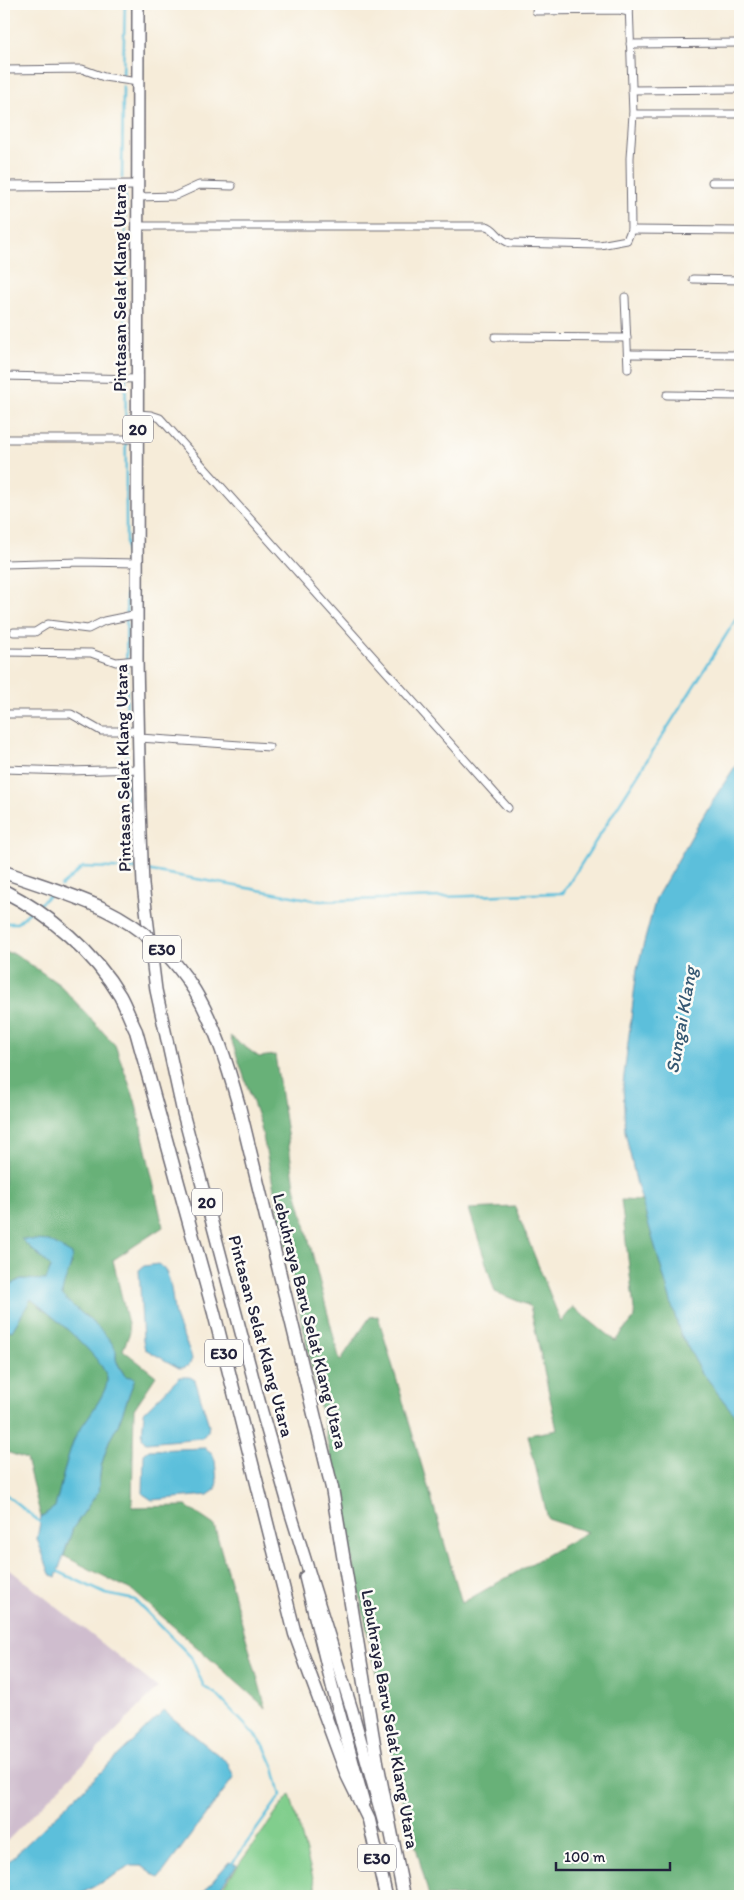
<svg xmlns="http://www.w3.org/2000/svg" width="744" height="1900" viewBox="0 0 744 1900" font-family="Itim,sans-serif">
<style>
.industrial{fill:#cfbdce}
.green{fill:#81ce8d;stroke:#527864}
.forest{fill:#68b178;stroke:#456a5a}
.water{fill:#5cbfdb;stroke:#3f708b}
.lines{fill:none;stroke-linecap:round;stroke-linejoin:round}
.stream{stroke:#5cbfdb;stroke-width:2.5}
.minor-casing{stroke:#6c6972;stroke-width:9}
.tertiary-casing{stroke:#6c6972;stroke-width:11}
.trunk-casing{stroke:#6c6972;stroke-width:14}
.motorway-casing{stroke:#6c6972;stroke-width:15}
.minor{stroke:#fff;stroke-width:7}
.tertiary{stroke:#fff;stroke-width:9}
.trunk{stroke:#fff;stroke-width:11}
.motorway{stroke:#fff;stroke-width:12}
.motorway-bridge-casing{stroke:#6c6972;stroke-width:15;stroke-linecap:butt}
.motorway-bridge{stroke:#fff;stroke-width:12}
.labels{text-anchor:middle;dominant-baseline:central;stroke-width:5;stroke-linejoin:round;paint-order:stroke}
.shield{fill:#fdfcf7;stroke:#646373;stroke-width:1}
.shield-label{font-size:16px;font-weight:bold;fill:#22223b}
.street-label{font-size:18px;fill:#22223b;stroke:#fdfcf7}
.water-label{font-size:19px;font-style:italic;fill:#365973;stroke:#fdfcf7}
</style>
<rect width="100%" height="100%" fill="#fdfcf7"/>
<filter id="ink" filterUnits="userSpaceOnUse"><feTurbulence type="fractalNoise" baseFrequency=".02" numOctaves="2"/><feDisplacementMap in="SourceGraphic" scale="10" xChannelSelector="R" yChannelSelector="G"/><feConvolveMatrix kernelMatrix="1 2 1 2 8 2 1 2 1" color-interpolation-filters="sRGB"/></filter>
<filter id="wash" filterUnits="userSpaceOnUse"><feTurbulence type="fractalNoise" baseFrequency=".0096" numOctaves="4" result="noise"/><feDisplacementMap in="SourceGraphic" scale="20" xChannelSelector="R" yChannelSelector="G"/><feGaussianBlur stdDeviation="1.12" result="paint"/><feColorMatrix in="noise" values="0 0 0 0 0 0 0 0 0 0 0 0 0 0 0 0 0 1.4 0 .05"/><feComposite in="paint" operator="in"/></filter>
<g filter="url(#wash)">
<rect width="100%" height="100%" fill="#f6ecd9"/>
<path class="industrial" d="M4 1565 158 1688 4 1844Z"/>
<path class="green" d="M290 1794 318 1896H214L219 1892Z"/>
<g class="forest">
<path d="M4 953H14L60 985 115 1045 135 1100 163 1227 113 1260 130 1332 123 1350 156 1376 134 1409 132 1507 186 1506 214 1525 266 1708 133 1591 64 1556 73 1528 98 1492 101 1466 109 1441 118 1425 135 1378 125 1376 116 1360V1351L89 1318 74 1308 61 1296 62 1287 72 1263 22 1240 51 1266 47 1280 21 1279 4 1288Z"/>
<path d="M230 1036 259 1057 275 1055 295 1186 340 1361 370 1317 378 1316 462 1603 587 1532 548 1519 528 1435 557 1430 530 1306 495 1292 469 1209 515 1207 561 1322 573 1307 615 1341 635 1317 621 1200 642 1201 680 1333 702 1373 740 1422V1896H429L401 1791 260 1123Z"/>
<path d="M30 1299C48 1312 104 1357 107 1378 109 1392 85 1420 77 1434 67 1452 61 1487 55 1507L41 1517 26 1459 4 1451V1329L12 1331Z"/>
</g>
<g class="water">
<path d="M740 759V1422L702 1373 680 1333 636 1181 625 1131 623 1084 637 969 656 898 709 806Z"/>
<path d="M21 1239 49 1241 72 1254C73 1269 62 1280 62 1296 76 1310 109 1332 116 1351 116 1352 116 1358 116 1359 117 1364 122 1371 125 1376L135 1378 118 1425 109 1441 101 1466 98 1492 73 1528 56 1577 50 1574 37 1539 41 1517 55 1507C61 1487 67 1452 77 1434 85 1420 109 1392 107 1378 104 1358 48 1312 31 1299L12 1331 4 1329V1288L21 1279 46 1280 51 1267Z"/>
<path d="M159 1264C174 1274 171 1303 176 1319 180 1333 189 1345 192 1359 189 1366 186 1368 179 1368L145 1349 143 1341 139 1270 144 1266Z"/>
<path d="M180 1377H190L195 1380 209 1425 208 1431 202 1438 146 1443 142 1437 144 1412Z"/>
<path d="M205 1448 212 1453 215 1460 217 1482 215 1490 208 1495 152 1500 143 1494 144 1454 149 1450Z"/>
<path d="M164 1711 228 1763 234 1777 159 1878 142 1866H131L77 1896H4V1866Z"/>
<path d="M229 1862 237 1865 214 1896H200Z"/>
</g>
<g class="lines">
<g class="stream">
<path d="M123 75 125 4"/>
<path d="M122 178 123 86"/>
<path d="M125 193 127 868"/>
<path d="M146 870 320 901 563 893 740 613"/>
<path d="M61 886 83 867 138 869"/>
<path d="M37 906 52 893"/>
<path d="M4 923H17L31 911"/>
<path d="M4 1493 41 1523"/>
<path d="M57 1571 106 1594 135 1600 191 1657 204 1687 216 1694 264 1745 274 1768 281 1795 231 1865"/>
</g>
</g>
</g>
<g filter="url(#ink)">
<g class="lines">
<g class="minor-casing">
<g id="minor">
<path d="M536 11 619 10 629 12"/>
<path d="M630 44 740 43"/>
<path d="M4 70 82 69 104 77 138 82"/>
<path d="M632 90 740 89"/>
<path d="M633 114H740"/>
<path d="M712 182H740"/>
<path d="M138 197 175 196 199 185 232 186"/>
<path d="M138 226H486C496 228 498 240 510 243L600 245 627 240 631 230 630 158 633 114 629 4"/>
<path d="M631 230 740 231"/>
<path d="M693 279 740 280"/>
<path d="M625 297 628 369"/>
<path d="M495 337 627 338"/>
<path d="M628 354 740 355"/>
<path d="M4 376 137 379"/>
<path d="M667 395 740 396"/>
<path d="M137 414 151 415 160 418 508 808"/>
<path d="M4 439H138"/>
<path d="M4 564 80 562 138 563"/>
<path d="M14 632H35L48 624 88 629 104 621 138 614"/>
<path d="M4 652 91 653 116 662 137 660"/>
<path d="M4 714H71L101 731H139"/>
<path d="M140 738 269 747"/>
<path d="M4 769 68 771 140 769"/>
</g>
</g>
<g class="tertiary-casing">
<path id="tertiary" d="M4 186 138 185"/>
</g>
<g class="trunk-casing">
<g id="trunk">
<path d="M138 4 137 660 140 808 143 885 156 990 183 1113 262 1412 291 1514 352 1710 385 1827"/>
<path d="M305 1577 332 1686 364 1803"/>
</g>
</g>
<g class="motorway-casing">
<g id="motorway">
<path d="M4 891C49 914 94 952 120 996 126 1007 130 1019 136 1031L214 1313 295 1634 347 1775 369 1820 386 1896"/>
<path d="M239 1106 332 1488 377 1762 404 1896"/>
</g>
</g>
<use href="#minor" class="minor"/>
<use href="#tertiary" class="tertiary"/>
<use href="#trunk" class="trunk"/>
<use href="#motorway" class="motorway"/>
<g class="motorway-bridge-casing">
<path id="motorway-bridge" d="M4 872C37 884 72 894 104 909 190 951 215 1020 239 1106"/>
</g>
<use href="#motorway-bridge" class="motorway-bridge"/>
</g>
</g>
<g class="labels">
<g class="shield">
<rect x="123" y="415.5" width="30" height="27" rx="4"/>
<rect x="143" y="935.5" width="38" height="27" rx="4"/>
<rect x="192" y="1188.5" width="30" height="27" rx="4"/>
<rect x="205" y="1339.5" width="38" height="27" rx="4"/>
<rect x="358" y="1844.5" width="38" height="27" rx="4"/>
</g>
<g class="shield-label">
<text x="138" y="429">20</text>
<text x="162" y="949">E30</text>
<text x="207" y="1202">20</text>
<text x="224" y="1353">E30</text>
<text x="377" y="1858">E30</text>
</g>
<g class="street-label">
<text transform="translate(120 288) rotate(-90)">Pintasan Selat Klang Utara</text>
<text transform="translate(123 768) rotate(-91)">Pintasan Selat Klang Utara</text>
<text transform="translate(310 1321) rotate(76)">Lebuhraya Baru Selat Klang Utara</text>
<text transform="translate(261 1336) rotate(75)">Pintasan Selat Klang Utara</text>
<text transform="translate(390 1719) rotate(80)">Lebuhraya Baru Selat Klang Utara</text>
</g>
<g class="water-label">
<text transform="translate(681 1020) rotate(-80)">Sungai Klang</text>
</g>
</g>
<rect width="744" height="1900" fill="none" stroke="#fdfcf7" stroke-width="20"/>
<path d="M556 1862v8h114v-8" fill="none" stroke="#22223b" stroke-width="2.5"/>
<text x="564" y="1862" font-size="15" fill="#22223b" stroke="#fdfcf7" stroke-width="4" paint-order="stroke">100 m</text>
</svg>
